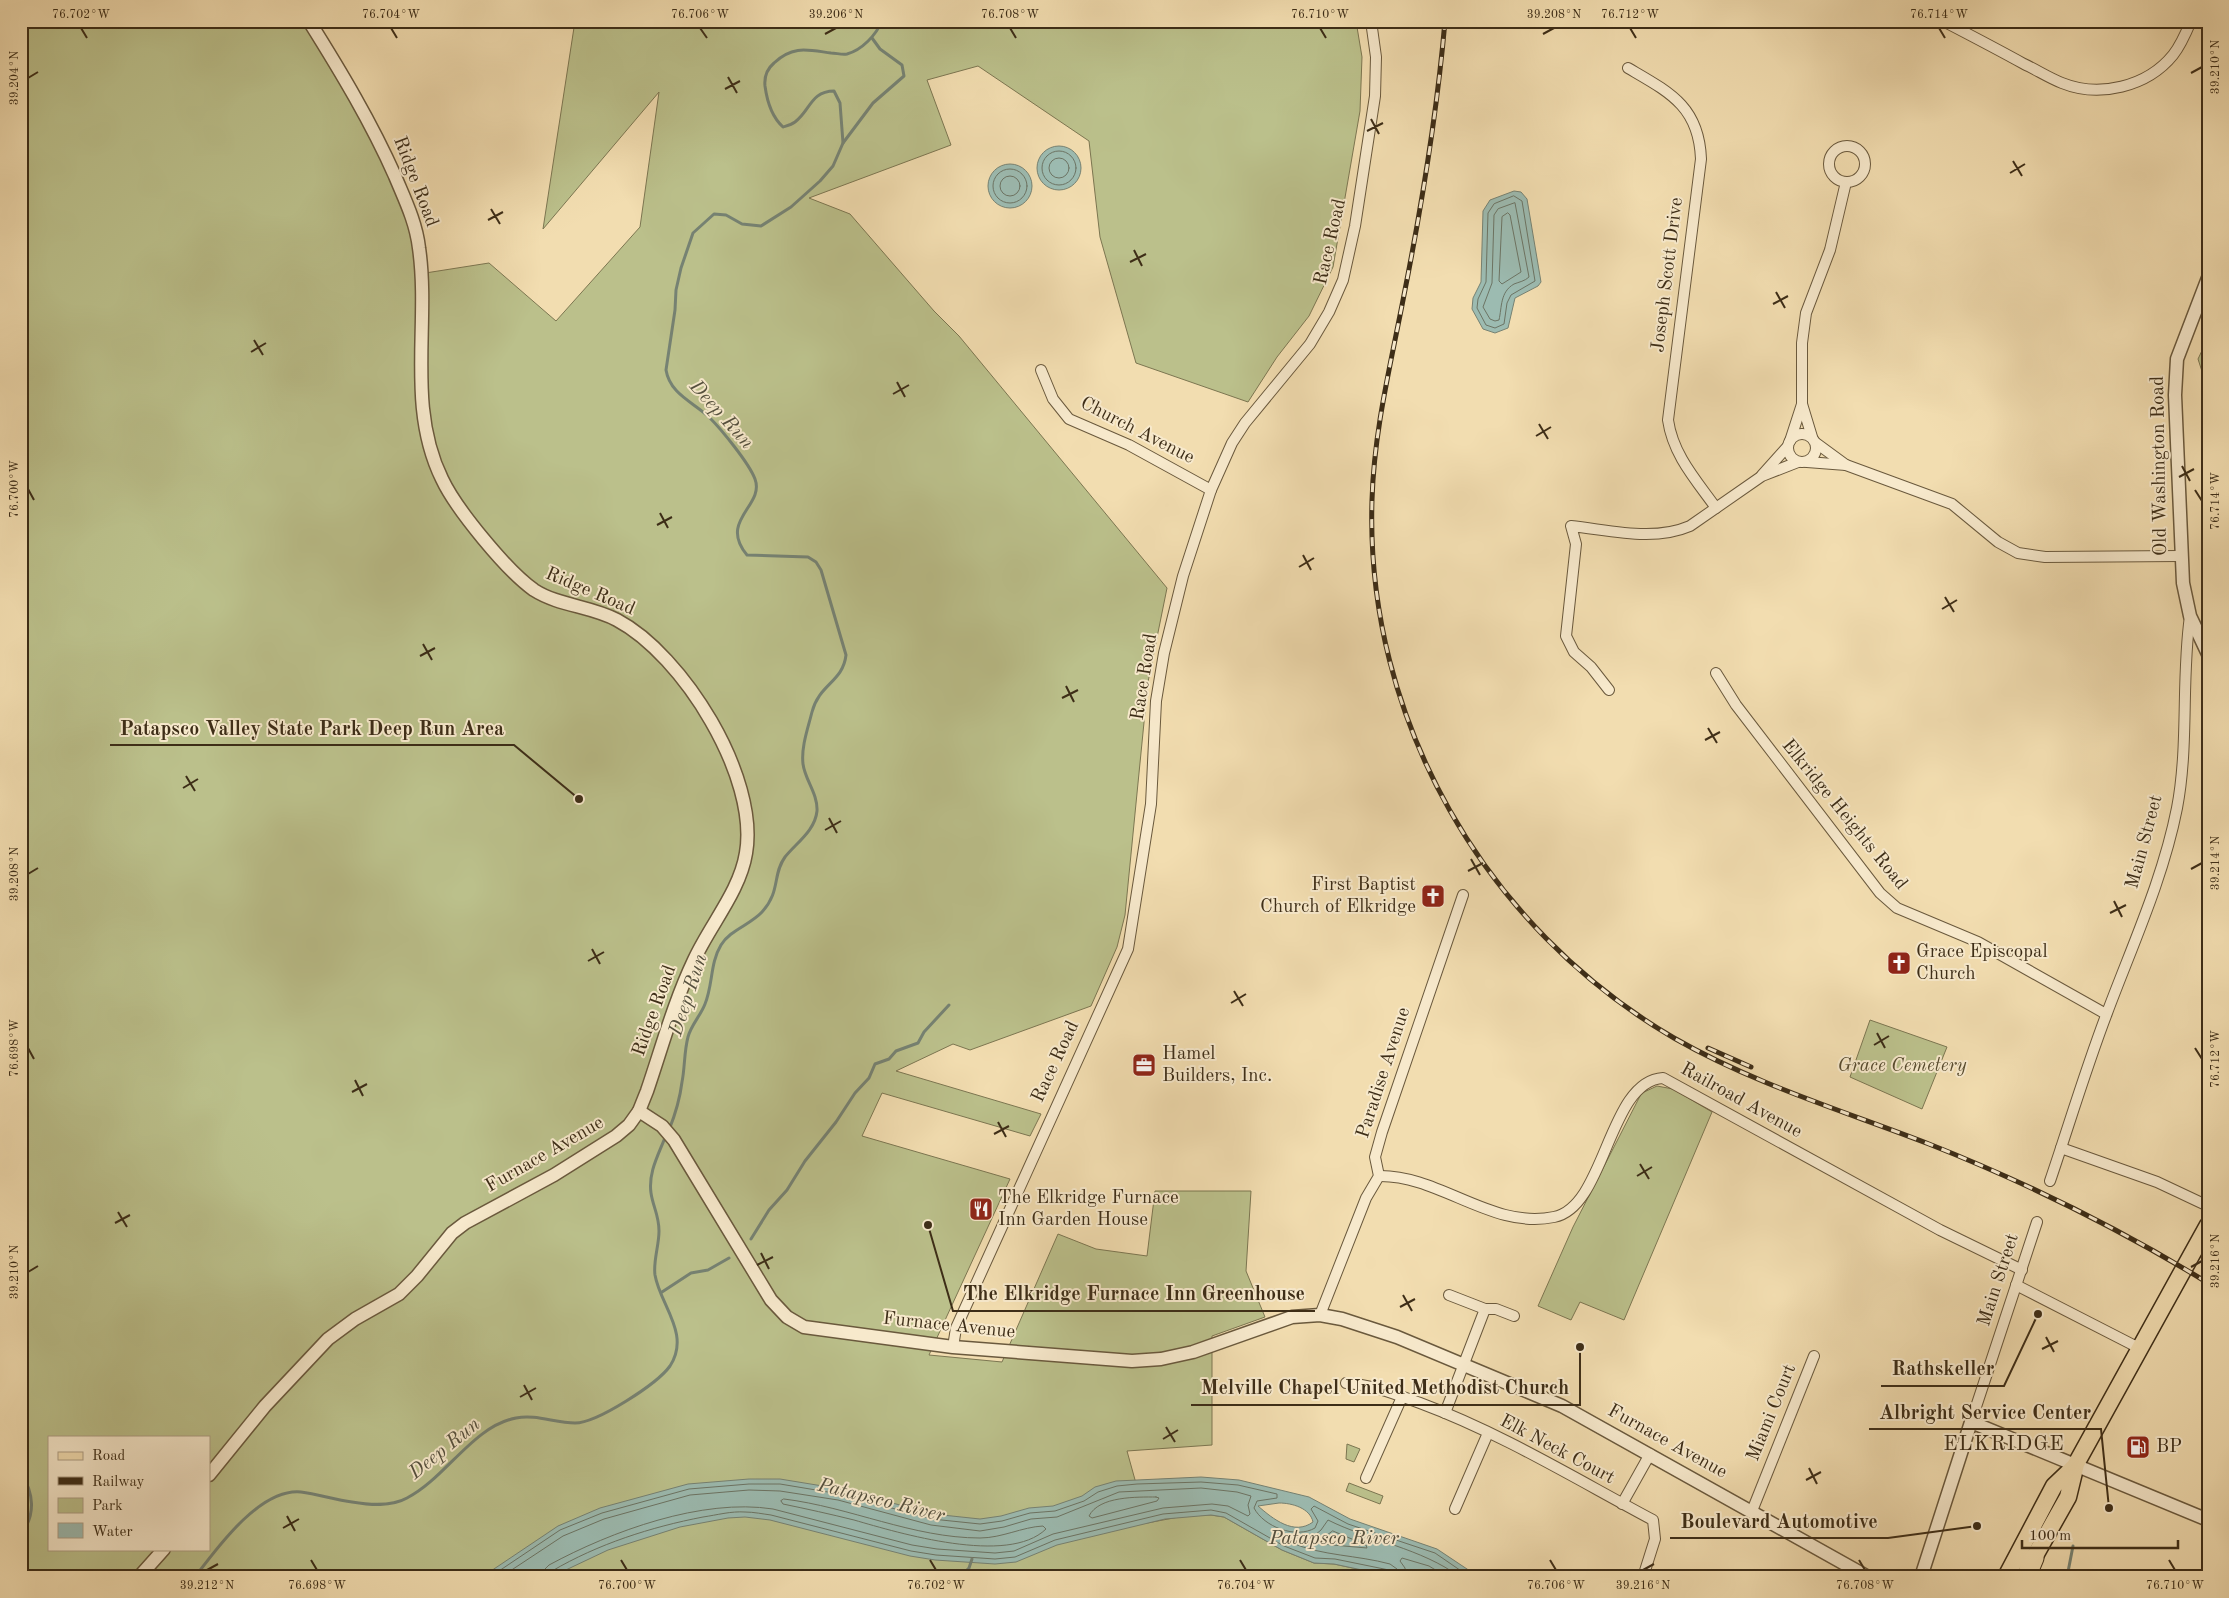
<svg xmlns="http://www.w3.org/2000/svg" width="2229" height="1598" viewBox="0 0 2229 1598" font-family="'Old Standard TT',serif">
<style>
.green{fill:#bbc08b;stroke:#7c7651;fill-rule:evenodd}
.water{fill:#9cbbb1;stroke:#768273;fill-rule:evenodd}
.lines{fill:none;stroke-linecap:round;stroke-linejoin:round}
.shore{stroke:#6c7464;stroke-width:1}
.stream{stroke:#768273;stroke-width:3}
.minor-casing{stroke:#6a593d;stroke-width:12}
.tertiary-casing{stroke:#6a593d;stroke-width:15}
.primary-casing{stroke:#3d2d17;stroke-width:19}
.motorway-casing{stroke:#3d2d17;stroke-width:21}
.minor{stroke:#f7e9cc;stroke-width:10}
.tertiary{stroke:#f7e9cc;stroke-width:12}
.primary{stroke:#f2ddb0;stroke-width:16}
.motorway{stroke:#f2ddb0;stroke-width:19}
.rail-casing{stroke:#3d2d17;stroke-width:5}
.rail{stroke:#f7e9cc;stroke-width:3;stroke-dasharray:9;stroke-linecap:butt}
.ticks{fill:none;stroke:#3d2d17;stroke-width:2}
.labels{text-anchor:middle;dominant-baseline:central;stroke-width:4;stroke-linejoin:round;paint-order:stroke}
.street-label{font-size:19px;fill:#3d2d17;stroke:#f7e9cc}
.poi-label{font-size:19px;fill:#3d2d17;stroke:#f7e9cc;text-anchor:start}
.park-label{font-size:19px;font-style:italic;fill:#564a2e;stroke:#f7e9cc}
.water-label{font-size:20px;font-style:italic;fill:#55503e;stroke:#f7e9cc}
.quarter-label{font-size:21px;letter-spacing:1px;fill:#3d2d17;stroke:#f7e9cc}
.leader{fill:none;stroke:#3d2d17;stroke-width:2}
.callout-dot{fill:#3d2d17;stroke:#f7e9cc;stroke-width:2}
.callout-label{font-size:20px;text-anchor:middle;font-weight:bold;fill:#3d2d17;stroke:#f7e9cc;stroke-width:4;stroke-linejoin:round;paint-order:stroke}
.neatline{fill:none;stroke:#3d2d17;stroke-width:2}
.ticks-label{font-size:12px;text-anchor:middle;fill:#3d2d17}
</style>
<rect width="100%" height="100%" fill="#f2ddb0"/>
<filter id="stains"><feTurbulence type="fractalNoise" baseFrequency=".004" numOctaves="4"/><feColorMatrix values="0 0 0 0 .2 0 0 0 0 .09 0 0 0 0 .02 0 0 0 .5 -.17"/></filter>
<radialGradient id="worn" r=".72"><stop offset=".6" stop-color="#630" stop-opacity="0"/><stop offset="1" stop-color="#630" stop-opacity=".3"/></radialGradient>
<g class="green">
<path d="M21 21H307L342 77 411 219 419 274 489 263 556 321 640 227 659 92 543 229 575 21H1356L1362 57 1360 111 1333 267 1309 316 1277 357 1248 402 1136 363 1100 237 1089 141 978 66 927 80 951 145 809 198 850 214 934 311 959 336 1167 588 1148 682 1125 915 1117 947 1091 1006 970 1050 953 1044 896 1071 1041 1114 1030 1136 882 1093 862 1136 1010 1179 929 1355 1002 1362 1058 1234 1096 1249 1147 1256 1155 1191H1251L1246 1271 1265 1317 1212 1336V1445L1127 1451 1147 1523 1184 1516 1211 1515 1224 1517 1282 1550 1314 1563 1334 1564 1395 1577H21ZM49 1437H209V1549H49Z"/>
<path d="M2208 338V390L2198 359Z"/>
<path d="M1870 1020 1947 1047 1922 1109 1850 1077Z"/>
<path d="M1657 1086 1673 1089 1712 1112 1624 1320 1580 1302 1571 1320 1538 1306 1573 1227 1639 1098 1642 1093Z"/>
<path d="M1347 1444 1360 1449 1354 1462 1346 1459Z"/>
<path d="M1349 1483 1383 1496 1380 1504 1346 1491Z"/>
</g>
<g class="water">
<circle cx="1059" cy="168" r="22"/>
<circle cx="1010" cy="186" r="22"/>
<path d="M1514 191 1521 192 1527 199 1541 282 1538 286 1515 298 1508 328 1495 333 1483 329 1472 309 1473 298 1481 282 1483 211 1490 200Z"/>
<path d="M1201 1477 1239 1480 1309 1497 1350 1519 1437 1549 1479 1577H1395L1334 1564 1314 1563 1282 1550 1224 1517 1211 1515 1165 1519 1057 1545 1016 1562 995 1564 935 1560 910 1556 770 1520 745 1517 728 1518 680 1527 608 1550 551 1577H482L558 1526 600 1508 688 1484 749 1479H780L841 1489 933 1514 980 1519 1001 1516 1029 1508 1053 1506 1082 1496 1095 1487 1116 1481ZM1279 1503C1292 1503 1310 1508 1313 1522 1294 1536 1273 1519 1258 1506Z"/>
</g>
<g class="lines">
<g class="shore">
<circle cx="1059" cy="168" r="17"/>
<circle cx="1059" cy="168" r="10"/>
<circle cx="1010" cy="186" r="17"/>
<circle cx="1010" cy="186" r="10"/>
<path d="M1514 196 1522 201 1535 281 1511 295 1507 303 1504 324 1495 328 1486 325 1477 308 1478 299 1486 282 1488 213 1494 204Z"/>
<path d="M1515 203 1529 277C1525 281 1519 282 1514 284 1500 292 1502 307 1499 320L1495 321 1490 319 1483 307 1492 283 1494 215 1498 209Z"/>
<path d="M1508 213 1510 215 1521 272 1502 284 1499 281 1502 217Z"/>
<path d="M1156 1497 1159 1498 1157 1501 1092 1518 1089 1516C1099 1496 1137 1497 1156 1497Z"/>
<path d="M784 1499C850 1507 913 1538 980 1538 1002 1538 1022 1527 1043 1526L1046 1529C1008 1566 899 1533 854 1520 830 1514 807 1509 783 1504L781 1501Z"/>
<path d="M1333 1531 1366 1545 1367 1548 1321 1544V1540Z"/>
<path d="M490 1577 560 1530 602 1513 689 1489 749 1484H780L840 1494 932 1519 980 1524 1002 1521 1030 1513 1055 1511 1084 1501 1098 1492 1117 1486 1137 1484 1201 1482 1238 1485 1277 1494V1498L1257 1501 1254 1508C1264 1527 1296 1539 1315 1528L1318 1521 1311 1509 1314 1506 1348 1524 1435 1553 1470 1577"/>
<path d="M501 1577 563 1536 604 1519 690 1495 749 1490 780 1491 838 1500 931 1525 980 1531 1004 1527 1031 1519 1057 1517 1119 1492 1201 1488 1237 1492 1251 1496 1248 1505 1250 1514 1248 1516 1228 1506 1212 1504 1163 1508 1053 1534 1014 1551 995 1553 937 1549 912 1545 773 1509C702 1498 612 1531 549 1565L544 1570 543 1577"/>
<path d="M550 1577 552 1571C598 1544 651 1527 703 1517 717 1515 731 1511 745 1512 754 1512 763 1514 771 1515L911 1551 936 1555 995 1559 1015 1557 1055 1540 1163 1514 1211 1510 1226 1513 1284 1546 1315 1558 1335 1559 1389 1570 1392 1577"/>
<path d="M1399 1577 1397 1569 1390 1564C1357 1555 1323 1556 1292 1543L1291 1539 1315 1535 1321 1530 1328 1520C1370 1541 1421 1548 1460 1577"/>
<path d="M1406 1577 1405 1568 1400 1561 1402 1558 1429 1566 1447 1577"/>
</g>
<g class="stream">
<path d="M843 143 873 103 904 76 902 65 880 49 872 38"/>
<path d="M669 1130C675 1115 680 1098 682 1082 685 1067 684 1052 688 1037 691 1025 701 1015 705 1004 713 985 710 963 721 945 730 930 750 925 762 912 781 891 772 875 785 857 796 843 815 831 817 811 818 794 805 780 803 764 801 747 808 728 812 712 819 684 843 682 846 655L821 570 816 562 808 557 747 555C718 520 765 506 755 479 749 463 721 429 709 417 693 402 670 394 666 370L675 310 676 290 681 268 693 233 714 214 726 215 742 224 761 226 791 207 820 181 833 166 843 143 840 103 834 91C811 91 810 111 795 122 791 125 786 126 783 127 772 117 767 101 765 86 764 76 767 69 774 63 793 45 808 50 831 53 836 53 842 55 847 54 862 50 876 35 882 21"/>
<path d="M751 1239 769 1210 787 1190 805 1161 836 1122 855 1093 869 1078 875 1064 889 1059 896 1051 918 1043 924 1032 949 1005"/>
<path d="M662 1292 691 1273 708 1270 729 1258"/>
<path d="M21 1473C34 1493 36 1515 21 1534"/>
<path d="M195 1577C217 1548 260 1488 301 1492 318 1494 335 1500 352 1502 370 1505 391 1507 407 1498 446 1478 473 1426 516 1418 536 1414 555 1423 575 1423 597 1423 657 1384 670 1366 691 1334 660 1305 655 1275 653 1261 659 1246 659 1231 659 1215 653 1207 651 1193 648 1172 659 1154 666 1135"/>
<path d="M960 1577 969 1568 972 1559"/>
<path d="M2067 1577 2073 1546"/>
</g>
<g class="minor-casing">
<g id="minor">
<path d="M1943 21C1970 35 1997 49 2024 64 2037 70 2049 78 2062 83 2099 98 2147 87 2173 55 2181 45 2186 33 2191 21"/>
<path d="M1628 68C1669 92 1699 106 1701 159L1668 420C1673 455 1696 480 1716 508"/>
<circle cx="1847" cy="164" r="18"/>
<path d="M1041 370 1053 399 1069 419 1129 445 1211 490"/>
<circle cx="1802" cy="448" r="14"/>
<path d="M1812 437 1802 404V343L1806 313 1830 250 1846 182"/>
<path d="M1790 441 1802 404"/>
<path d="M1816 443 1846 465 1952 504 1998 542 2018 553 2045 557 2180 556"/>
<path d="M1807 462 1846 465"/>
<path d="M1762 475 1788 446"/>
<path d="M1716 673 1736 705 1880 893 1897 908 1978 942 2106 1014"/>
<path d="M1609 690 1591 667 1574 652 1566 636 1576 544 1571 526C1610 530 1653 542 1690 526L1762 476 1798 462"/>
<path d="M2061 1148 2157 1182 2208 1206"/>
<path d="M1379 1176C1440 1175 1492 1230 1554 1217 1606 1207 1608 1081 1663 1078L1940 1230 2022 1270"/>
<path d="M2050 1181C2069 1125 2086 1068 2107 1013 2132 946 2163 879 2177 808 2189 745 2181 680 2190 616"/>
<path d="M2016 1285 2141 1349"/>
<path d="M1449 1295 1485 1309H1496L1514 1316"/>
<path d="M1320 1315 1366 1198 1379 1176 1375 1157 1382 1132 1463 895"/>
<path d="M953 1347 956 1328 1128 949 1151 804 1156 701 1164 653 1183 576 1211 490 1232 443 1245 423 1310 344 1329 312 1343 280 1355 226 1375 96 1376 57 1371 21"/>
<path d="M1346 1383C1373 1385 1395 1394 1420 1403 1501 1433 1576 1479 1653 1520L1655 1539 1643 1577"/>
<path d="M1445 1413 1485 1309"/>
<path d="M1971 1422 2037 1222"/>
<path d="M1366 1478 1402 1397"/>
<path d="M1622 1504 1650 1454"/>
<path d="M1455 1509 1488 1433"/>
<path d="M1752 1511 1814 1356"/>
</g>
</g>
<g class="tertiary-casing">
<g id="tertiary">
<path d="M2208 278 2177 359 2175 395 2183 583 2190 616 2208 654"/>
<path d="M639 1111 662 1126 674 1140 771 1300 787 1317 804 1327 953 1347 1132 1361 1161 1359 1193 1352 1292 1317 1320 1315 1342 1319 1397 1337 1562 1406 1868 1577"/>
<path d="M209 1475 265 1406 328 1339 355 1319 399 1294 417 1276 452 1233 465 1223 554 1175 616 1136 629 1125 639 1111 647 1091C662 1047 674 1002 694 960 710 925 740 891 746 853 759 777 683 655 617 620 591 606 559 606 534 590 507 571 456 509 442 479 406 406 430 324 419 248 416 222 405 200 395 176 371 122 341 72 309 21"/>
<path d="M139 1577 164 1549"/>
<path d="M1921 1577 1971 1422 2208 1520"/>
</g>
</g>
<g class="primary-casing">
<g id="primary">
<path d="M2028 1568 2068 1497 2076 1464 2208 1225"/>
<path d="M2006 1577 2054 1486 2075 1466"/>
</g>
</g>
<g class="motorway-casing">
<path id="motorway" d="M2026 1577 2034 1558"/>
</g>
<use href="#minor" class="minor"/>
<use href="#tertiary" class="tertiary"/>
<use href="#primary" class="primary"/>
<use href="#motorway" class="motorway"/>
<g class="rail-casing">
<g id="rail">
<path d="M1445 21C1437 113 1422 204 1404 295 1391 363 1374 430 1372 500 1365 719 1485 928 1674 1038 1754 1084 1844 1111 1929 1144 2025 1182 2120 1229 2208 1283"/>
<path d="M1708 1048 1751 1067"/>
</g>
</g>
<use href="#rail" class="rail"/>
</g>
<path class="ticks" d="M81 28 87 38M391 28 397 38M700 28 707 38M1010 28 1016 38M1320 28 1326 38M1630 28 1636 38M1939 28 1945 38M825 34 836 28M1543 34 1554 28M2191 73 2202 67M728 77 737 93M28 78 38 72M725 89 740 81M1371 119 1379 134M1367 131 1383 123M2013 161 2022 176M2010 173 2025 164M491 209 500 224M488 220 503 212M1134 250 1142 266M1130 262 1146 254M1776 292 1785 308M1773 304 1788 296M254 340 263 355M251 352 266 343M897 382 905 397M893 394 909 385M1539 424 1548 439M1536 436 1551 427M2182 466 2190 481M2179 477 2194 469M28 489 34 500M2195 490 2202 501M660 513 668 528M657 525 672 517M1303 555 1311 570M1299 567 1314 558M1945 597 1954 612M1942 609 1957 600M423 644 432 660M420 656 435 648M1066 686 1074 702M1062 698 1078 690M1708 728 1717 743M1705 740 1720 732M186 776 195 791M183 788 198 779M829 818 837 833M825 830 841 821M1471 859 1480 875M2191 869 2202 863M1468 871 1483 863M28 874 38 868M2114 901 2122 917M2110 913 2126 905M592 949 600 964M588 961 604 952M1234 991 1243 1006M1231 1003 1246 994M1877 1033 1885 1048M1874 1045 1889 1036M28 1048 34 1059M2195 1048 2202 1059M355 1080 363 1096M352 1092 367 1084M998 1122 1006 1137M994 1134 1009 1126M1640 1164 1649 1179M1637 1176 1652 1167M118 1212 127 1227M115 1223 130 1215M761 1253 769 1269M757 1265 773 1257M2191 1267 2202 1261M28 1272 38 1266M1403 1295 1412 1311M1400 1307 1415 1299M2046 1337 2054 1352M2042 1349 2058 1341M524 1385 532 1400M520 1397 536 1388M1166 1427 1175 1442M1163 1439 1178 1430M1809 1468 1817 1484M1806 1480 1821 1472M287 1516 295 1531M283 1528 299 1519M311 1560 317 1570M621 1560 627 1570M930 1560 936 1570M1240 1560 1246 1570M1550 1560 1556 1570M1859 1560 1865 1570M2169 1560 2175 1570M207 1570 218 1564M1643 1570 1654 1564"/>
<defs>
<g id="church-square" transform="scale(1.25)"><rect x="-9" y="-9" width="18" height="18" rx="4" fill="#8f2418" stroke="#f7e9cc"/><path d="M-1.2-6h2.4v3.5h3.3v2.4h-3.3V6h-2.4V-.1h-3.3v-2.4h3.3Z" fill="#fff"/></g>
<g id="office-square" transform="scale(1.25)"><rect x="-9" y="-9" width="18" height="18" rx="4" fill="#8f2418" stroke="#f7e9cc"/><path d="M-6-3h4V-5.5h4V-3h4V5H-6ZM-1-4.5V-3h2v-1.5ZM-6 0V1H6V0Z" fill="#fff"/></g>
<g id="restaurant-square" transform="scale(1.25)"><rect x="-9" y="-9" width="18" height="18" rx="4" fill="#8f2418" stroke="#f7e9cc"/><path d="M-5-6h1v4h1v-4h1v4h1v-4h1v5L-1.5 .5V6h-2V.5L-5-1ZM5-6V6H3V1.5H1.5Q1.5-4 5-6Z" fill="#fff"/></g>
<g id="fuel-square" transform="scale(1.25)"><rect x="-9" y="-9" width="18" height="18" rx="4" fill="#8f2418" stroke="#f7e9cc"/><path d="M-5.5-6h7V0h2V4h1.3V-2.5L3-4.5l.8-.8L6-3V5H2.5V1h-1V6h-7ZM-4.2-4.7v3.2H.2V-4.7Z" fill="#fff"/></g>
</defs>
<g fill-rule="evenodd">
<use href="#church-square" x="1433" y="896"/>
<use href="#church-square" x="1899" y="963"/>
<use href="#office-square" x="1144" y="1065"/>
<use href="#restaurant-square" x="981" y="1209"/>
<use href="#fuel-square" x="2138" y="1447"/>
</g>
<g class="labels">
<g class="street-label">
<text transform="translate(415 182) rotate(69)">Ridge Road</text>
<text transform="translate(1331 242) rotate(-77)">Race Road</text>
<text transform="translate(1668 275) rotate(-83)">Joseph Scott Drive</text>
<text transform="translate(1137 431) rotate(27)">Church Avenue</text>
<text transform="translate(2160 466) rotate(-91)">Old Washington Road</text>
<text transform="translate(590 592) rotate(23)">Ridge Road</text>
<text transform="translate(1145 677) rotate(-81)">Race Road</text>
<text transform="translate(1844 815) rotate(51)">Elkridge Heights Road</text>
<text transform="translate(2145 842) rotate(-75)">Main Street</text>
<text transform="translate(655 1011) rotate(-70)">Ridge Road</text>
<text transform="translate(1056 1062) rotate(-65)">Race Road</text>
<text transform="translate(1384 1073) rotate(-72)">Paradise Avenue</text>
<text transform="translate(1741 1101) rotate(29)">Railroad Avenue</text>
<text transform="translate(545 1155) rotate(-30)">Furnace Avenue</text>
<text transform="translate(1999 1280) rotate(-72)">Main Street</text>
<text transform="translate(949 1326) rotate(6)">Furnace Avenue</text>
<text transform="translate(1772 1413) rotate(-68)">Miami Court</text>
<text transform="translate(1667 1442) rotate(29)">Furnace Avenue</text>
<text transform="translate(1557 1450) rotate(28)">Elk Neck Court</text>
</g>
<g class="poi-label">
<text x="1416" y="885" text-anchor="end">First Baptist<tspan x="1416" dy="22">Church of Elkridge</tspan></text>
<text x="1916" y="952">Grace Episcopal<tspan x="1916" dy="22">Church</tspan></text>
<text x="1162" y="1054">Hamel<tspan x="1162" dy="22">Builders, Inc.</tspan></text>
<text x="998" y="1198">The Elkridge Furnace<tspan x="998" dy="22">Inn Garden House</tspan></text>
<text x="2156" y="1447">BP</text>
</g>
<g class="park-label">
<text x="1902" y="1066">Grace Cemetery</text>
</g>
<g class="water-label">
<text transform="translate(721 415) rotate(48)">Deep Run</text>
<text transform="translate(689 995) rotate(-72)">Deep Run</text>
<text transform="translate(445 1449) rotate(-39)">Deep Run</text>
<text transform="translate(881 1501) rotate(14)">Patapsco River</text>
<text x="1334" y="1539">Patapsco River</text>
</g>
<g class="quarter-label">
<text x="2004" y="1444">ELKRIDGE</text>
</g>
</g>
<path class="leader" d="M579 799L514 745H110M928 1225L953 1311H1315M2038 1314L2004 1386H1881M1580 1347L1580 1405H1191M2109 1508L2101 1429H1869M1977 1526L1888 1538H1670"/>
<g class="callout-dot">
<circle cx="579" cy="799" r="5"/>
<circle cx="928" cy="1225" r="5"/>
<circle cx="2038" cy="1314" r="5"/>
<circle cx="1580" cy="1347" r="5"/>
<circle cx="2109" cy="1508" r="5"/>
<circle cx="1977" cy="1526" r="5"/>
</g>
<g class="callout-label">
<text x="312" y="735">Patapsco Valley State Park Deep Run Area</text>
<text x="1134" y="1300">The Elkridge Furnace Inn Greenhouse</text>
<text x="1943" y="1375">Rathskeller</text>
<text x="1385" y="1394">Melville Chapel United Methodist Church</text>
<text x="1985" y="1419">Albright Service Center</text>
<text x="1779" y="1528">Boulevard Automotive</text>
</g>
<rect width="2229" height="1598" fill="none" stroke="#f2ddb0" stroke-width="55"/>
<rect x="48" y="1436" width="162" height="115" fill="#f7e9cc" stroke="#ad9e84"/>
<rect x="58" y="1452" width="25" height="8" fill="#f2ddb0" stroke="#ad9e84"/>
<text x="92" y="1460" font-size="15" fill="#3d2d17">Road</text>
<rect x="58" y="1477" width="25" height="8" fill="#3d2d17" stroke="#ad9e84"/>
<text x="92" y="1486" font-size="15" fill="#3d2d17">Railway</text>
<rect x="58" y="1498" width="25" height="15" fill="#bbc08b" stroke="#ad9e84"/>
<text x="92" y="1510" font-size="15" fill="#3d2d17">Park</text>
<rect x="58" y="1523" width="25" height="15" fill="#9cbbb1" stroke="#ad9e84"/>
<text x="92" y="1536" font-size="15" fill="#3d2d17">Water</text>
<path d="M2022 1540v8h156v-8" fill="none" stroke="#3d2d17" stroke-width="2.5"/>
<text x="2029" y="1540" font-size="15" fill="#3d2d17" stroke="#f7e9cc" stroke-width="4" paint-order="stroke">100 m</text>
<rect x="28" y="28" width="2174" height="1542" class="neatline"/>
<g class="ticks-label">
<text x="81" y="18">76.702°W</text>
<text x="391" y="18">76.704°W</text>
<text x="700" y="18">76.706°W</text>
<text x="836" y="18">39.206°N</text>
<text x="1010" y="18">76.708°W</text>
<text x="1320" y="18">76.710°W</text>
<text x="1554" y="18">39.208°N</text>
<text x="1630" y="18">76.712°W</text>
<text x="1939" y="18">76.714°W</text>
<text transform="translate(2215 67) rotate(-90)" y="4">39.210°N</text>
<text transform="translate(14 78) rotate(-90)" y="4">39.204°N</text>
<text transform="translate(14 489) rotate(-90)" y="4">76.700°W</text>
<text transform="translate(2215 501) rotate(-90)" y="4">76.714°W</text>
<text transform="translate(2215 863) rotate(-90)" y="4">39.214°N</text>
<text transform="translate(14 874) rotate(-90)" y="4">39.208°N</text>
<text transform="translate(14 1048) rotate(-90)" y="4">76.698°W</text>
<text transform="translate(2215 1059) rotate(-90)" y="4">76.712°W</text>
<text transform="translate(2215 1261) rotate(-90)" y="4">39.216°N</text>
<text transform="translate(14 1272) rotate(-90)" y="4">39.210°N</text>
<text x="207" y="1589">39.212°N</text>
<text x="317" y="1589">76.698°W</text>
<text x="627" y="1589">76.700°W</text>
<text x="936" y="1589">76.702°W</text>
<text x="1246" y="1589">76.704°W</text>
<text x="1556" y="1589">76.706°W</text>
<text x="1643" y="1589">39.216°N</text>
<text x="1865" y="1589">76.708°W</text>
<text x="2175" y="1589">76.710°W</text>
</g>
<rect width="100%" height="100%" filter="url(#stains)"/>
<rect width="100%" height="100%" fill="url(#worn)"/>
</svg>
